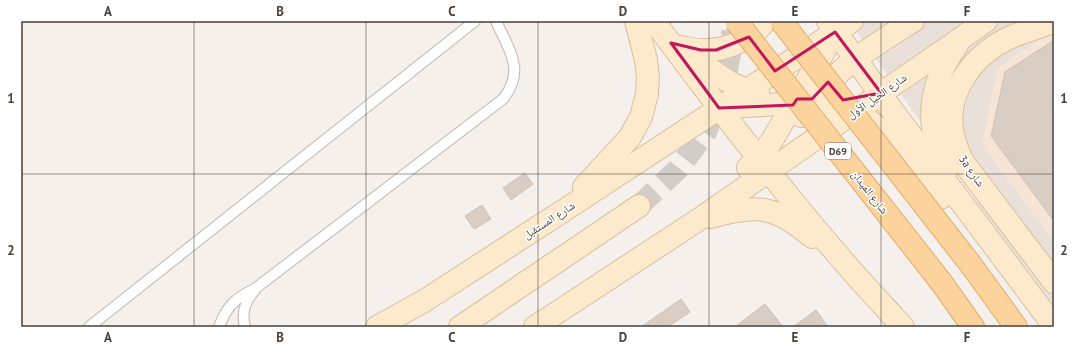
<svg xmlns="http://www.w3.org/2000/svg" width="1075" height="348" viewBox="0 0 1075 348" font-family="'PT Sans','Noto Naskh Arabic',sans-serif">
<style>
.residential{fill:#e9e1d9}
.commercial{fill:#f6e4d7}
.building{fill:#dacdc3;stroke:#d1c1b4}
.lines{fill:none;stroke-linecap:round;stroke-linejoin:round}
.secondary-tunnel{stroke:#d3cdc7;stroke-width:22;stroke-dasharray:22 11;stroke-linecap:butt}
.lane-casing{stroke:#c1b7ad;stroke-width:12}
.secondary-casing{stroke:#d7bf9e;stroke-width:24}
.primary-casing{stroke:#e2ac6c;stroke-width:24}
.lane{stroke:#fff;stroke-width:10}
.secondary{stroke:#fdeacc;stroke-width:22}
.primary{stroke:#fcd29d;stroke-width:22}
.primary-bridge-casing{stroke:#e2ac6c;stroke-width:24;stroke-linecap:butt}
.primary-bridge{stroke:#fcd29d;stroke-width:22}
.marked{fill:none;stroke:#c2185b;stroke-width:3;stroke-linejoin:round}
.grid{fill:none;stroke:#494039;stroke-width:1;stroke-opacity:0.55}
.labels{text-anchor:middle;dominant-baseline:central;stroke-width:3;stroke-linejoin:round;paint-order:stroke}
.shield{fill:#fff;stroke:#807974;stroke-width:1}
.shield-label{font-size:10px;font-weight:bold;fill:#494039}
.street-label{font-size:11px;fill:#494039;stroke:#fff}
.neatline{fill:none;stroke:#494039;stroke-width:1.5}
.grid-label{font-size:13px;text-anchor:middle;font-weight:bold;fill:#494039}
</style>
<rect width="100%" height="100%" fill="#f5f0eb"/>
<path class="residential" d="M849 21H1054V305L985 213Z"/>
<path class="commercial" d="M1054 30V242L982 145 997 68Z"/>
<g class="building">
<path d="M1054 40V221L991 136 1005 72Z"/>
<path d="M525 173 533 184 511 200 503 188Z"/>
<path d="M482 205 491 219 474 229 465 216Z"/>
<path d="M681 299 690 312 668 327H641Z"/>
<path d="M765 304 783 327H735Z"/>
<path d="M816 310 828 327H793Z"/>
</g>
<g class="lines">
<path class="secondary-tunnel" d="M639 206 678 169 706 132 724 86 733 38 732 29"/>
<g class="lane-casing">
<g id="lane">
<path d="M89 327 475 21"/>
<path d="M219 327C227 305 236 298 256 288L503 99C526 70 509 50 496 21"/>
<path d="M245 327C241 312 245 301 255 290"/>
</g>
</g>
<g class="secondary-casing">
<g id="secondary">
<path d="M654 21C713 101 773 180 838 255 859 280 881 303 903 327"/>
<path d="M828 21 889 106 1054 326"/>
<path d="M1054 21C1040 28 1025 31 1011 37 972 55 942 95 954 139 956 147 959 154 963 162L1054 282"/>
<path d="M681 47C716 56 743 46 766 21"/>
<path d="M684 50C710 66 726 87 758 92"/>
<path d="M722 108 744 106 781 104 822 109 850 115 869 121 893 139 941 198"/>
<path d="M801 116C808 105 816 95 826 85 851 59 883 40 913 21"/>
<path d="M748 168 758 159 771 142 825 50"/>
<path d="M947 168C930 140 927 104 941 73 945 63 952 53 958 43"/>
<path d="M584 187 630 137 641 117 647 94 648 77 646 60 636 21"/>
<path d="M711 217C757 204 775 205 812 237"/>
<path d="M377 327 424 301 560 213 852 21"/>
<path d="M460 327 639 206"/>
<path d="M535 327 698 220 986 21"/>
</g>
</g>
<g class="primary-casing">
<g id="primary">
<path d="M971 265 1016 327"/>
<path d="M941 282 973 327"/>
</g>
</g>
<use href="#lane" class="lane"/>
<use href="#secondary" class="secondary"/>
<use href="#primary" class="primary"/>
<g class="primary-bridge-casing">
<g id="primary-bridge">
<path d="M736 21 941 282"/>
<path d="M781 21 971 265"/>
</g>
</g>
<use href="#primary-bridge" class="primary-bridge"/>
</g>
<path class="marked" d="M835 32 881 93 843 100 828 82 812 99H797L793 105 719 108 671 43 701 50H716L749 37 775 71Z"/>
<path class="grid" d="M194 21V327M366 21V327M538 21V327M709 21V327M881 21V327M21 174H1054"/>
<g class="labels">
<rect class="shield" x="825" y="143" width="26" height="16" rx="3"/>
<g class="shield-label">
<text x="838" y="151">D69</text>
</g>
<g class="street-label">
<text transform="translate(877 96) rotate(-35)">شارع الخيل الأول</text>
<text transform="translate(972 171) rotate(55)">3a شارع</text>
<text transform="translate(870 192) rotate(52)">شارع الميدان</text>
<text transform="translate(549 220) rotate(-33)">شارع المستقبل</text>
</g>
</g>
<rect width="1075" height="348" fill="none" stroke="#ffffff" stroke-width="44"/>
<rect x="22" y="22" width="1031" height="304" class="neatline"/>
<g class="grid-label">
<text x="108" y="16">A</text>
<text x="280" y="16">B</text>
<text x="452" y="16">C</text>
<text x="623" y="16">D</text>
<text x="795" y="16">E</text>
<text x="967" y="16">F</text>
<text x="11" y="103">1</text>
<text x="1064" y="103">1</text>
<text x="11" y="255">2</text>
<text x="1064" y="255">2</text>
<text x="108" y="342">A</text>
<text x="280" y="342">B</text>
<text x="452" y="342">C</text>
<text x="623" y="342">D</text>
<text x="795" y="342">E</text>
<text x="967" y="342">F</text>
</g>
</svg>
